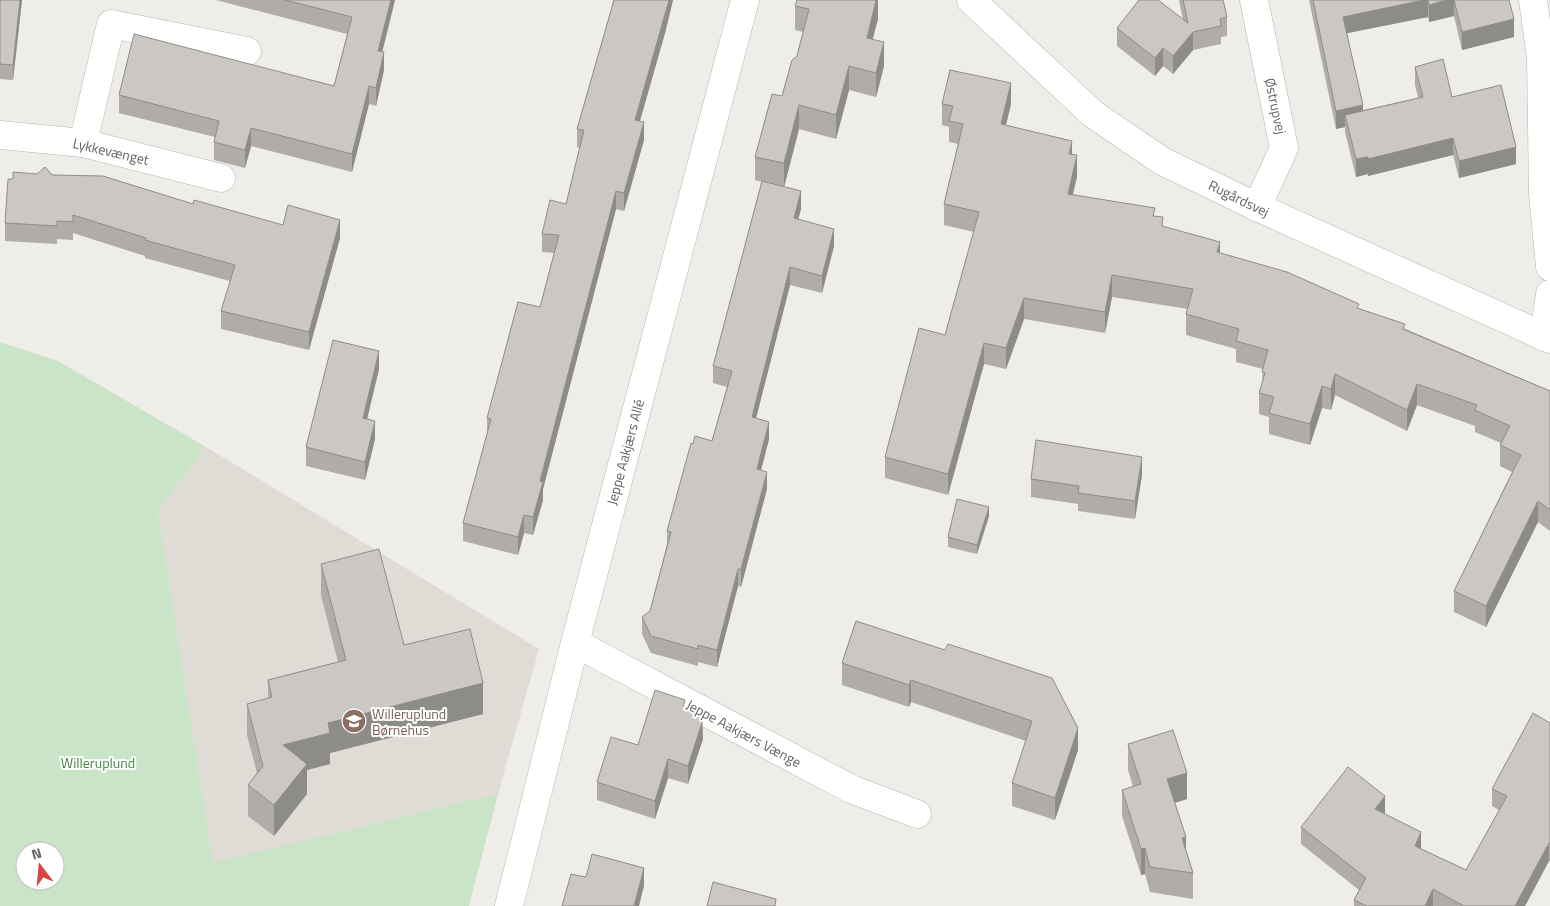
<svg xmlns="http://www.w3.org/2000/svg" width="1550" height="906" viewBox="0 0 1550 906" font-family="'Titillium Web',sans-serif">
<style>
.education{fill:#dfdcd6}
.green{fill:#cae4c8;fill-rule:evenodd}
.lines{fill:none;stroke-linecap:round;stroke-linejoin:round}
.minor-casing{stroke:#b3b5b8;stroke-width:29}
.minor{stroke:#fff;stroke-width:28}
.wall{fill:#afaca9}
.shaded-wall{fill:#8e8c89}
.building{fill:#cbc8c4;stroke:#8e8c89}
.labels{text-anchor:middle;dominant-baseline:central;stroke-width:4;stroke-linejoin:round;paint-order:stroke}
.street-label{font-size:14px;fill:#5f6366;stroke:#fff}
.education-label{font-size:14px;fill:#785e54;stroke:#fff;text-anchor:start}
.park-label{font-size:14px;fill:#438441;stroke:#fff}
</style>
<rect width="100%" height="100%" fill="#efede8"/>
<path class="education" d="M206 447 539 649 498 794 213 864 158 510Z"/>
<path class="green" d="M0 342 58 361 206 447 158 510 213 863 498 794 469 906H0ZM25 851H55V881H25Z"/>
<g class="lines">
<g class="minor-casing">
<g id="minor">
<path d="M971 0 1093 114 1162 161 1257 207 1550 339"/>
<path d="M1254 0 1284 148 1257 207"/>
<path d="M1533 0 1541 57 1543 194 1550 267"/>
<path d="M0 135 83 143 221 178"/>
<path d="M83 143 111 24 247 51"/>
<path d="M1544 337 1550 294"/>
<path d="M575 643 851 789 917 814"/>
<path d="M509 906 575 643 745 0"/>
</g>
</g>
<use href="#minor" class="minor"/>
</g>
<g class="wall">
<path d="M0 0H22L13 80 0 79Z"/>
<path d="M216 0H395L382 52 384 70 376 106 369 104 352 172 251 146 245 168 214 160V142L215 137 119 113V95L334 86 347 34Z"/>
<path d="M614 0H673L665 33 640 121 644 140 624 211 616 209 543 489V500L533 535 524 533 518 555 463 541V523L487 434V418L540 307 554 253 542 252V234L566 204 580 148 577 147V129Z"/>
<path d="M878 0V19L872 39 884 66 876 97 849 90 836 139 799 129 784 187 801 209 798 220 834 246 822 293 790 285 756 418 769 439 761 470 767 489 741 587 738 586 717 667 698 662V666L651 653 642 634V617L650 611 667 544V531L693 444 712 441 727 387 713 383V366L762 182 755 180V157L782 96 797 56 803 32 795 30V6Z"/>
<path d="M1179 0H1223L1227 17V36L1221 37V44L1193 50 1173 74 1163 66 1155 76 1117 46V28L1183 20Z"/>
<path d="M1309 0H1509L1514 37 1462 50 1454 16 1429 22 1428 17 1347 33 1363 110 1418 98 1415 85V67L1452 97 1516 164 1459 178 1453 155 1368 176V174L1356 177 1345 132V127L1336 129Z"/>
<path d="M942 104H1011L1006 125 1072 155 1077 177 1072 194 1155 216 1163 226 1220 253 1359 309 1550 391V531L1538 522 1486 627 1454 612V591L1512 472 1500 466V445L1501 443 1475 432V426L1417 405 1407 431 1335 395 1331 410 1322 408 1310 445 1269 434V417L1259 414V393L1262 384 1263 369 1236 362V349L1186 335V314L1188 309 1112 297 1105 333 1024 319 1006 369 984 364 948 495 885 478V457L945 335 974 232 944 225V204L958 144 949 142V127L942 125Z"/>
<path d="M52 175 193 204 283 225 340 238 309 350 221 329V311L230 281 145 258V256L73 233V240L57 239V244L5 241V223Z"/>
<path d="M379 369 367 419 375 439 365 480 306 466V447Z"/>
<path d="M1142 475 1135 519 1078 511V504L1031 497V479Z"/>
<path d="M989 516 977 554 948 547V537Z"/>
<path d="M321 564 404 645 483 714 330 753V764L307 770V794L274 836 248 816V785L257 773 247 735V704L268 698V680L338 662 321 595Z"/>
<path d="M945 650 1078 750 1055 820 1012 806V783L1026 741 911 702 909 707 842 685V663Z"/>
<path d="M685 707 702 720 703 739 688 784 668 778 655 819 597 800V782L638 745Z"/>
<path d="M1550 723V861H1549L1525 906H1354V900L1359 890 1301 844V827L1385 814 1421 849 1466 870 1499 810 1492 806V789Z"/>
<path d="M1128 744 1187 799 1175 803 1186 849 1193 873V899L1150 892 1145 874 1141 875 1122 816V790L1133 786 1128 770Z"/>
</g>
<g class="shaded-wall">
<path d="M20 0H22L13 80V65Z"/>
<path d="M391 0H395L378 69V51Z"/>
<path d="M669 0H673L665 33 635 138V120Z"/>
<path d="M876 0H878V19L867 62V38Z"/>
<path d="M1424 0H1428V17L1343 34V17Z"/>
<path d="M1447 0H1454V16L1429 22V5Z"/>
<path d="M1514 19V37L1462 50V32Z"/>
<path d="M1193 32V50L1173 74V56Z"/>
<path d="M884 42V66L876 97V73Z"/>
<path d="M1163 48V66L1155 76V58Z"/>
<path d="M384 52V70L376 106V88Z"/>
<path d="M849 66V90L836 139V115Z"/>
<path d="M1011 83V104L1001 145V124Z"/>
<path d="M369 86V104L352 172V154Z"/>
<path d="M799 105V129L784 187V163Z"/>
<path d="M1363 105V122L1345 115V127L1336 129V111Z"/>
<path d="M644 122V140L624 211V193Z"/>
<path d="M251 128V146L245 168V150Z"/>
<path d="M1453 138V155L1368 176V159Z"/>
<path d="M1072 141V162L1069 154Z"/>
<path d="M1516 147V164L1459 178V161Z"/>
<path d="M1077 155V177L1068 215V194Z"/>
<path d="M1368 157V174L1356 177V159Z"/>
<path d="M616 191V209L543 489V500L533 535V517L540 481Z"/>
<path d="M801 191V209L794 235V218Z"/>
<path d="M340 220V238L309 350V332Z"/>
<path d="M834 229V246L822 293V276Z"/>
<path d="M1220 242V264L1217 252Z"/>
<path d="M790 267V285L752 434V417Z"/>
<path d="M1112 275V297L1105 333V312Z"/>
<path d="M1024 298V319L1006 369V348Z"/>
<path d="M984 343V364L948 495V474Z"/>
<path d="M379 351V369L363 436V418Z"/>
<path d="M1335 374V395L1331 410V389Z"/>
<path d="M1417 384V405L1407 431V410Z"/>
<path d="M1322 386V408L1310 445V424Z"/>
<path d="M375 421V439L365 480V462Z"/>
<path d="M769 422V439L757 486V469Z"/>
<path d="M1142 457V475L1135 519V501Z"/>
<path d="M767 472V489L741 587V569Z"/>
<path d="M1538 501V522L1486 627V606Z"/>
<path d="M989 507V516L977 554V545Z"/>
<path d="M524 515V533L518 555V537Z"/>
<path d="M738 569V586L717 667V650Z"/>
<path d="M911 680V702L909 707V685Z"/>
<path d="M483 683V714L330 753V764L307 770V794L274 836V805L283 745 328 723Z"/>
<path d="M702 713 703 739 688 784V766Z"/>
<path d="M1078 728V750L1055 820V798Z"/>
<path d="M668 759V778L655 819V801Z"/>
<path d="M1187 773V799L1167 805V779Z"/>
<path d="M1385 796V814L1375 809Z"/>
<path d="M1421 832V850L1415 846Z"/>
<path d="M1186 837V863L1182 838Z"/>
<path d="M1549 843V861L1525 906H1515Z"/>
<path d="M1145 848V874L1141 875V849Z"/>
<path d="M644 868V886L639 906H634Z"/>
<path d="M1433 889V906H1425Z"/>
</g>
<g class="building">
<path d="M0 0H20L13 65 0 64Z"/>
<path d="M285 0H391L378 51 384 52 376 88 369 86 352 154 251 128 245 150 214 142 219 121 119 95 134 34 334 86 352 17Z"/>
<path d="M614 0H669L635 120 644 122 624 193 616 191 540 481 543 482 533 517 524 515 518 537 463 523 491 419 487 418 518 302 540 307 559 235 542 234 550 200 566 204 584 130 577 129Z"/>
<path d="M797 0H876L867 38 884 42 876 73 849 66 836 115 799 105 784 163 755 157 772 94 782 96 792 60 797 56 809 9 795 6Z"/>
<path d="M1139 0H1158L1188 23 1183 0H1223L1227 17 1220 19 1221 26 1193 32 1173 56 1163 48 1155 58 1117 28Z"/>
<path d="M1313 0H1424L1343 17 1363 105 1336 111Z"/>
<path d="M1428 0H1447L1429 5Z"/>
<path d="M1454 0H1509L1514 19 1462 32Z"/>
<path d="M1443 59 1452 97 1501 85 1516 147 1459 161 1453 138 1368 159V157L1356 159 1345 115 1423 97 1415 67Z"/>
<path d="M950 70 1011 83 1001 124 1072 141 1069 154 1077 155 1068 194 1155 208 1153 216 1163 217 1162 226 1220 242 1217 252 1287 272 1359 304 1357 308 1405 324 1403 329 1550 391V510L1538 501 1486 606 1454 591 1521 455 1500 445 1510 426 1475 410 1477 405 1417 384 1407 410 1335 374 1331 389 1322 386 1310 424 1269 413 1274 397 1259 393 1265 373 1262 372 1268 350 1236 341 1239 329 1186 314 1193 289 1112 275 1105 312 1024 298 1006 348 984 343 948 474 885 457 919 328 945 335 979 212 944 204 963 124 949 121 953 106 942 104Z"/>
<path d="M45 167 52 175 103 176 193 204 194 200 283 225 288 205 340 220 309 332 221 311 235 265 145 240 146 238 73 215V222L57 221V226L5 223 8 179H13V172L37 174Z"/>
<path d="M762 181 801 191 794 218 834 229 822 276 790 267 752 417 769 422 757 469 767 472 741 569H738L717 650 698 645V649L651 636 642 617 650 611 671 532 667 531 691 443 693 444 695 436 712 441 732 371 713 366Z"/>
<path d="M333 340 379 351 363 418 375 421 365 462 306 447Z"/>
<path d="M1036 440 1142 457 1135 501 1078 493 1079 486 1031 479Z"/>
<path d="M957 499 989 507 977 545 948 537Z"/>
<path d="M379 549 404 645 470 629 483 683 328 723 330 733 283 745 307 764 274 805 248 785 263 766 247 704 272 697 268 680 346 660 321 564Z"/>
<path d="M856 621 945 650 948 644 1052 678 1078 728 1055 798 1012 783 1032 721 911 680 909 685 842 663Z"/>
<path d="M655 690 685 700 683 707 702 713 700 719 703 720 688 766 668 759 655 801 597 782 611 737 638 745Z"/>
<path d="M1533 713 1550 723V844L1549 843 1515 906H1464L1433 889 1425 906H1367L1354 900 1366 878 1301 827 1348 767 1385 796 1375 809 1421 832 1415 846 1466 870 1507 796 1492 789Z"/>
<path d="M1173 730 1187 773 1167 779 1186 837 1182 838 1193 873 1150 867 1145 848 1141 849 1122 790 1141 784 1128 744Z"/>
<path d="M592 854 644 868 634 906H562L571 874 586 877Z"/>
<path d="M713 882 776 899 775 906H707Z"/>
</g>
<defs>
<g id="school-disc" transform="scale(1.25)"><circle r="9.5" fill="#8d6e63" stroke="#fff"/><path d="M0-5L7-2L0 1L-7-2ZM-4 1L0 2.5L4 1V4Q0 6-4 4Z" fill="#fff"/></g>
</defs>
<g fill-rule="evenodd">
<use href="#school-disc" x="354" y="721"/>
</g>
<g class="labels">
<g class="street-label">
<text transform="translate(1276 106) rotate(78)">Østrupvej</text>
<text transform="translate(111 151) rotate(13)">Lykkevænget</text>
<text transform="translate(1239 198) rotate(26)">Rugårdsvej</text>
<text transform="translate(625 452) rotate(-75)">Jeppe Aakjærs Allé</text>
<text transform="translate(744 733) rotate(28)">Jeppe Aakjærs Vænge</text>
</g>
<g class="education-label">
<text x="372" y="713">Willeruplund<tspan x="372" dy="16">Børnehus</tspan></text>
</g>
<g class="park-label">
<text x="98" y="762">Willeruplund</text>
</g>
</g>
<g transform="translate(40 866) rotate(344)"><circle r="24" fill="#ffffff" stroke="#bfc1c2"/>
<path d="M0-4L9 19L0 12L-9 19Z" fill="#d74747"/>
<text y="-8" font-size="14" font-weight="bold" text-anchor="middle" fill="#5f6366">N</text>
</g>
</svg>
